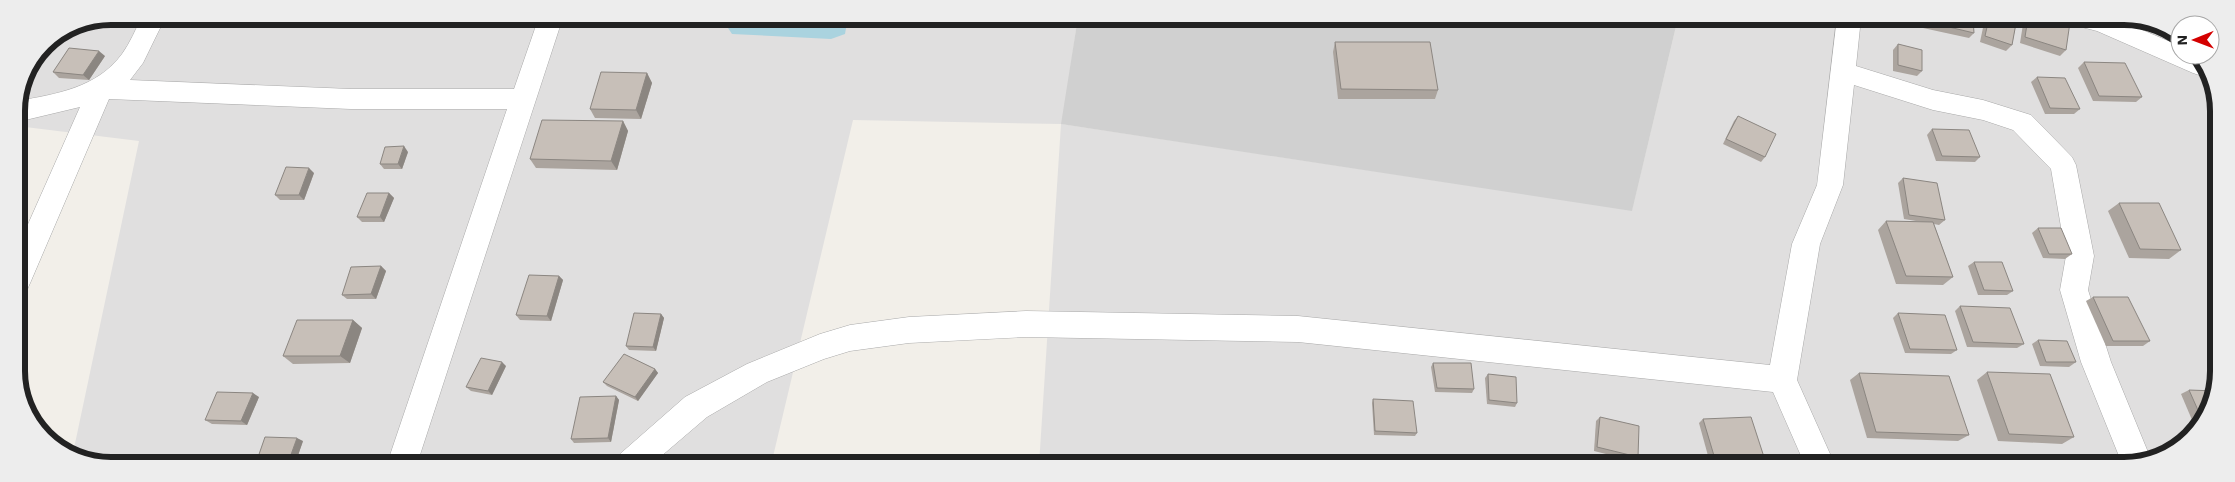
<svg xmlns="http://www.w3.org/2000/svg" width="2235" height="482" viewBox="0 0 2235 482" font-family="'Work Sans',sans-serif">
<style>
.residential{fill:#e0dfdf}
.religious{fill:#d0d0d0}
.water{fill:#aad3df}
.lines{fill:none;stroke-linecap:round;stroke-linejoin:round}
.minor-casing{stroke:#a9a9a9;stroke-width:1}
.minor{fill:#fff;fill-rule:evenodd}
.wall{fill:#aba49e}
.shaded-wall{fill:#8b8681}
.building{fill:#c7bfb8;stroke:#8b8681}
.rim{fill:none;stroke:#222;stroke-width:6}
</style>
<rect width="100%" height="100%" fill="#f2efe9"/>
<path class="residential" d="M111 16 1078 17 1062 124 1632 210 1678 18H2142L2180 38V55H2197L2217 93V389L2187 442 2130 466 1039 465 1061 124 853 120 771 465 93 464 73 453 139 141 17 126 16 105 44 44 75 23Z"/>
<path class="religious" d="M1078 17 1678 18 1632 211 1061 124Z"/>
<path class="water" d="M729 17H848L845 34 831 39 732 34 726 25Z"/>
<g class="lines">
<g class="minor-casing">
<g id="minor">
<path d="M142 16H166L143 63 130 80 351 89H514L539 17H563L417 464H387L507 109H351L109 99 31 281 27 290 18 293 17 249 80 107 17 122 18 101C56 94 97 88 122 54 130 43 136 29 142 16Z"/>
<path d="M1837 18H1861L1856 66 1933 90 1983 100 2031 115 2072 157 2076 165 2094 256 2088 290 2111 362 2150 457 2130 466H2123L2081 362 2060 290 2066 256 2051 169 2013 130 1983 120 1933 110 1854 85 1843 185 1820 244 1797 380 1835 465H1805L1773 392 1298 342 1026 337 909 343 850 351 824 359 767 382 707 417 652 464H616L620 454 685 397 747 364 820 334 850 325 909 317 1026 311 1298 316 1770 365 1792 244 1817 185Z"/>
<path d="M2071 18H2114L2180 46V55H2197L2207 74 2202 76 2193 73 2097 31 2074 25Z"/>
</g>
</g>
<use href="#minor" class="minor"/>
</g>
<g class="wall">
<path d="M372 17H421L418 24 376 23Z"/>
<path d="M1923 18H1973L1974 33 1969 38 1923 28Z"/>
<path d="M1985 18H2017L2012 45 2006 51 1980 42Z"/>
<path d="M2024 18H2057L2066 50 2060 56 2020 43Z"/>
<path d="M68 28 59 40H50Z"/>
<path d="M1335 42 1438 90 1435 99H1338L1333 52Z"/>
<path d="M1898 44 1922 71 1917 76 1893 71V50Z"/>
<path d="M105 56 89 80 59 78 53 72Z"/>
<path d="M2084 62 2142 97 2136 102 2093 101 2078 68Z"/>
<path d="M647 73 652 83 641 119 595 118 590 109Z"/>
<path d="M2037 77 2080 109 2074 114H2045L2031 82Z"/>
<path d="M1738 116 1765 157 1761 162 1723 144 1734 121Z"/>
<path d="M623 121 628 131 617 170 536 168 530 159Z"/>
<path d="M1932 129 1980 157 1975 162 1936 161 1927 135Z"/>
<path d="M408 152 402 169H384L380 164Z"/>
<path d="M314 173 304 200H280L275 195Z"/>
<path d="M1903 178 1945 220 1939 225 1934 224 1953 277 1943 285 1896 284 1878 230 1886 221 1922 222 1904 219 1898 183Z"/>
<path d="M389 193 394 198 384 222H362L357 217Z"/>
<path d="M2119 203 2181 250 2169 259 2129 258 2108 211Z"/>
<path d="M2038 228 2072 254 2065 259 2043 258 2032 233Z"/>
<path d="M1974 262 2013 291 2007 295H1978L1968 266Z"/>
<path d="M381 266 386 271 376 299H347L342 295Z"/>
<path d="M559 276 563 280 551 321 520 320 516 315Z"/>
<path d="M2093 297 2150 341 2143 346H2106L2086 301Z"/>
<path d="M1960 306 2024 344 2017 348 1967 347 1955 311Z"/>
<path d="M1898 313 1957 350 1951 354 1905 353 1893 318Z"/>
<path d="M661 314 664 318 656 351 629 350 626 346Z"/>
<path d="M353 320 362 328 350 363 293 364 283 356Z"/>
<path d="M2038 340 2076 362 2069 367 2040 366 2032 344Z"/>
<path d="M1433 363 1474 389 1472 393 1435 392 1431 367Z"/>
<path d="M506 366 492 395 471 391 466 387Z"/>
<path d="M655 369 658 373 638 401 607 386 603 382Z"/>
<path d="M1987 372 2074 437 2062 444 1998 441 1977 380Z"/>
<path d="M1859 373 1969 435 1958 441 1867 438 1850 380Z"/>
<path d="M1488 374 1517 403 1515 407 1487 404 1485 378Z"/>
<path d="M2189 390 2216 391 2195 427 2181 394Z"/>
<path d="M616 396 619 400 611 442 574 443 571 439Z"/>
<path d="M259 397 247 425 212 424 205 420Z"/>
<path d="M1373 399 1417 433 1415 436 1374 435 1372 403Z"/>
<path d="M1600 417 1638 457 1634 461 1594 451 1596 421Z"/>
<path d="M1703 419 1764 457 1760 461 1710 463 1699 423Z"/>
<path d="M2191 434 2187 442 2182 444 2180 440Z"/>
<path d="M303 441 295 464H257L256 463Z"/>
</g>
<g class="shaded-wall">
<path d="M414 17H421L418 24 414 18Z"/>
<path d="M68 28 59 40 55 37Z"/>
<path d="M99 51 105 56 89 80 83 75Z"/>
<path d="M647 73 652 83 641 119 636 110Z"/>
<path d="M623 121 628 131 617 170 611 161Z"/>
<path d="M404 146 408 152 402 169 398 164Z"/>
<path d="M309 168 314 173 304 200 299 195Z"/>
<path d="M389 193 394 198 384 222 380 217Z"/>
<path d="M381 266 386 271 376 299 371 294Z"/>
<path d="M559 276 563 280 551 321 547 316Z"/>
<path d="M661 314 664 318 656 351 653 347Z"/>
<path d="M353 320 362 328 350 363 340 356Z"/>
<path d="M502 362 506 366 492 395 488 391Z"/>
<path d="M655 369 658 373 638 401 635 397Z"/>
<path d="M253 393 259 397 247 425 241 421Z"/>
<path d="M616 396 619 400 611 442 608 438Z"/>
<path d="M297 438 303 441 295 464H289L288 463Z"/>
</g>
<g class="building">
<path d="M372 16 414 17V18L372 17Z"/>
<path d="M1928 18H1973L1974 33 1928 22Z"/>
<path d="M1989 18H2017L2012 45 1985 36Z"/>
<path d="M2028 18H2057L2070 22 2066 50 2025 37Z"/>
<path d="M1335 42H1430L1438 90 1341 89Z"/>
<path d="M1898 44 1922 50V71L1898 65Z"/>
<path d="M69 48 99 51 83 75 53 72Z"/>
<path d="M2084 62 2125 63 2142 97 2099 96Z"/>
<path d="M601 72 647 73 636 110 590 109Z"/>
<path d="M2037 77 2065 78 2080 109 2050 108Z"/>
<path d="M1738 116 1776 134 1765 157 1726 139Z"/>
<path d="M542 120 623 121 611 161 530 159Z"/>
<path d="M1932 129 1969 130 1980 157 1942 156Z"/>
<path d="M404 146 398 164H380L385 147Z"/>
<path d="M286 167 309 168 299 195H275Z"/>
<path d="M1903 178 1937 183 1945 220 1909 215Z"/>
<path d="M367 193H389L380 217H357Z"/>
<path d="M2119 203H2159L2181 250 2140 249Z"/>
<path d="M1886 221 1933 222 1953 277 1906 276Z"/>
<path d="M2038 228H2061L2072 254H2049Z"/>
<path d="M1974 262H2002L2013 291 1984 290Z"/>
<path d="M381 266 371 294 342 295 351 267Z"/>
<path d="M529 275 559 276 547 316 516 315Z"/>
<path d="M2093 297H2128L2150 341H2113Z"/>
<path d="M1960 306 2010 308 2024 344 1973 342Z"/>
<path d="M634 313 661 314 653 347 626 346Z"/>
<path d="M1898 313 1945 315 1957 350 1910 349Z"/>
<path d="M297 320H353L340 356H283Z"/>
<path d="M2038 340 2067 341 2076 362H2046Z"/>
<path d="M624 354 655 369 635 397 603 382Z"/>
<path d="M481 358 502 362 488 391 466 387Z"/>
<path d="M1433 363H1471L1474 389 1437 388Z"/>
<path d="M1987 372 2050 374 2074 437 2009 434Z"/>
<path d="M1859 373 1949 376 1969 435 1876 432Z"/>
<path d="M1488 374 1516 377 1517 403 1489 400Z"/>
<path d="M2189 390 2216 391 2201 417Z"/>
<path d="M217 392 253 393 241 421 205 420Z"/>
<path d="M616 396 608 438 571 439 580 397Z"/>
<path d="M1373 399 1413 401 1417 433 1375 431Z"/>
<path d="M1600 417 1639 426 1638 457 1597 447Z"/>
<path d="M1751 417 1764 457 1715 459 1703 419Z"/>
<path d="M265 437 297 438 288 463H256Z"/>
</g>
<path d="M0 0H2235V482H0ZM111 25H2124A86 86 0 0 1 2210 111V371A86 86 0 0 1 2124 457H111A86 86 0 0 1 25 371V111A86 86 0 0 1 111 25Z" fill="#ededed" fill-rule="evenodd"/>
<path class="rim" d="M111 25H2124A86 86 0 0 1 2210 111V371A86 86 0 0 1 2124 457H111A86 86 0 0 1 25 371V111A86 86 0 0 1 111 25Z"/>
<g transform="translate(2195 40) rotate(269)"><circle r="24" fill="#ffffff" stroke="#a7a7a7"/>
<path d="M0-4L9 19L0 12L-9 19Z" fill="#d40000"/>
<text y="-8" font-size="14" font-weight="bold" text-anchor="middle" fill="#222222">N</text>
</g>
</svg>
